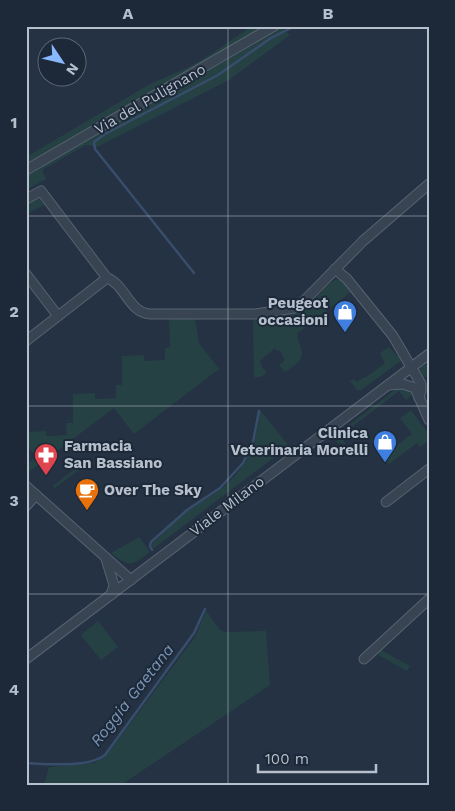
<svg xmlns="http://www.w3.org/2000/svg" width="455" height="811" viewBox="0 0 455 811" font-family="'Work Sans',sans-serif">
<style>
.green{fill:#264144}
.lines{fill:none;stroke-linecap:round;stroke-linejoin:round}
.stream{stroke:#374d6b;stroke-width:2.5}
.minor-casing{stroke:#576270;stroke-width:11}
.minor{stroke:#394453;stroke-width:9}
.grid{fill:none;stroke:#b6bfcc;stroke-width:1;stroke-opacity:0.55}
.labels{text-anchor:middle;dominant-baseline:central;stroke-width:4;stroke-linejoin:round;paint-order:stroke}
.street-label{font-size:15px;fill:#b6bfcc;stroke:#1d2938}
.poi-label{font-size:15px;font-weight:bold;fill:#b6bfcc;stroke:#1d2938;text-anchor:end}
.water-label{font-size:16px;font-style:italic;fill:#7b95b6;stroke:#1d2938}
.neatline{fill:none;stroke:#b6bfcc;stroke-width:2}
.grid-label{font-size:16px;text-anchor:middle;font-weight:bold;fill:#b6bfcc}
</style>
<rect width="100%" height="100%" fill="#243243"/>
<g class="green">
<path d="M252 26H280L290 35 229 80 97 147 86 145 42 170 46 179 26 190V157L150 84 189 67 208 56Z"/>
<path d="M37 196 44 205 26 214V203Z"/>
<path d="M337 279 344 282 352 291 298 333C297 338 298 340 300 345 306 361 296 364 285 372L279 365 285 360 282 356 283 355 279 350 277 351 275 348 260 361 262 367 267 372 261 377H254L253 320C270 316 293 316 307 306 318 298 325 284 337 279Z"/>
<path d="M169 319H195L199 343 219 369 134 434 114 408 26 474V465L36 457 26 444V432L46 431V436L67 435 66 423H73V394L95 393V399L116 398V385H122V356L144 355V361L165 360V348L170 347Z"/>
<path d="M389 347 397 356 402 358 401 361 361 390H357L350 381 354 379 357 382 364 377 365 378 385 363 380 353Z"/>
<path d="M429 362V376L423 378 420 375 419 369Z"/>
<path d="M402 387 412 391 411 396 406 400 399 391 340 436 346 444 337 443 338 435 340 432 396 389Z"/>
<path d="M260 410 289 446 153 549 152 544C165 532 177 518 191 508 199 503 207 499 214 494 245 472 257 447 260 410Z"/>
<path d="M411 410 429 434V441L420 447 417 443 389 464 371 440 379 434 390 448H393L412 434 400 418Z"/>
<path d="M82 463 84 466 55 488 53 486Z"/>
<path d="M139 537 150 552C131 566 131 568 111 553Z"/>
<path d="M206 611 220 630 225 632 266 631 270 685 121 785H44L49 767 95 763 106 756 195 637Z"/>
<path d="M98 621 118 647 101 660 81 635Z"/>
<path d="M381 650 410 666 407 671 378 655Z"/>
</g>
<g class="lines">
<g class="stream">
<path d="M194 273 95 149 94 142 105 134 218 75 271 38 295 26"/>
<path d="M152 550 150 546 151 542 187 510 220 488 243 463 253 442 259 411"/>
<path d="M26 763C47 764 88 768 105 755L194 633 205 609"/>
</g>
<g class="minor-casing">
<g id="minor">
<path d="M26 170 274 26"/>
<path d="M26 199 41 191 107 278C125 284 129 313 150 314H256L294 308 300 305 363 241 429 184"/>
<path d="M335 269 347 279 393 336 421 384V391L419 398"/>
<path d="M26 274 58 316"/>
<path d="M26 341 107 278"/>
<path d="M388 385 403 384 415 388 429 420"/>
<path d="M26 486 131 580"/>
<path d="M386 502 429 469"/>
<path d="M26 506 36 495"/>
<path d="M106 559 114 585 111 595"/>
<path d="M26 659 429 354"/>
<path d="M364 659 429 599"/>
</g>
</g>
<use href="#minor" class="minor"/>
</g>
<path class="grid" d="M228 26V785M26 216H429M26 406H429M26 594H429"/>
<defs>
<g id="shop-pin" transform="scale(1.25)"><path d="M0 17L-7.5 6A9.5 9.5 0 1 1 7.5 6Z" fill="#3f7fe0" stroke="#1d2938"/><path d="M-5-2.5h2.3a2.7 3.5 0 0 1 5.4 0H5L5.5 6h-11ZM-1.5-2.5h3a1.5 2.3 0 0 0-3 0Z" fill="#fff"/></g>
<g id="pharmacy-pin" transform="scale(1.25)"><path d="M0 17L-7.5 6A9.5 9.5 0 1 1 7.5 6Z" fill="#e0444e" stroke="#1d2938"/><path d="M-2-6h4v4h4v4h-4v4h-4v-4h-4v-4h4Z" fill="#fff"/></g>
<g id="cafe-pin" transform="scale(1.25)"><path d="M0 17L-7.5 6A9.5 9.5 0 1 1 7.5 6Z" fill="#e8710a" stroke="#1d2938"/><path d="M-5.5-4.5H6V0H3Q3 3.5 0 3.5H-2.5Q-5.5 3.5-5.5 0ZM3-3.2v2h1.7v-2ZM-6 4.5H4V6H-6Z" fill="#fff"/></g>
</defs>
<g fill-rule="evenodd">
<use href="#shop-pin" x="345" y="312"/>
<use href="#shop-pin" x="385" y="442"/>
<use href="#pharmacy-pin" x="46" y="455"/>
<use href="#cafe-pin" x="87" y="490"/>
</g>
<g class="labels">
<g class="street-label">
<text transform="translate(150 99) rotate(-30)">Via del Pulignano</text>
<text transform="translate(227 506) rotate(-37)">Viale Milano</text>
</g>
<g class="poi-label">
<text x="328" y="303">Peugeot<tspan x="328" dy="17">occasioni</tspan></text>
<text x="368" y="433">Clinica<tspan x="368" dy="17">Veterinaria Morelli</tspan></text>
<text x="64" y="446" text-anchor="start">Farmacia<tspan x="64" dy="17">San Bassiano</tspan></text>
<text x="104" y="490" text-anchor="start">Over The Sky</text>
</g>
<g class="water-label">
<text transform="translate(132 695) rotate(-52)">Roggia Gaetana</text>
</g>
</g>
<rect width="455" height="811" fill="none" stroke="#1d2938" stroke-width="55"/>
<g transform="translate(62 62) rotate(125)"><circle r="24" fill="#1d2938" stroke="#5a6573"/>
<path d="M0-4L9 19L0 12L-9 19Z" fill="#88b8ff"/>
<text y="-8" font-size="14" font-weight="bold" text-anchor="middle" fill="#b6bfcc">N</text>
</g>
<path d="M258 764v8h118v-8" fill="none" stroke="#b6bfcc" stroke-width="2.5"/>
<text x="265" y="764" font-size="15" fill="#b6bfcc" stroke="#1d2938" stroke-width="4" paint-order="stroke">100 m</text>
<rect x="28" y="28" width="400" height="756" class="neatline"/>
<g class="grid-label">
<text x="128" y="19">A</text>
<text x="328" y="19">B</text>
<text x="14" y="128">1</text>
<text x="14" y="317">2</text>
<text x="14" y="506">3</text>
<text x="14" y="695">4</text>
</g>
</svg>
